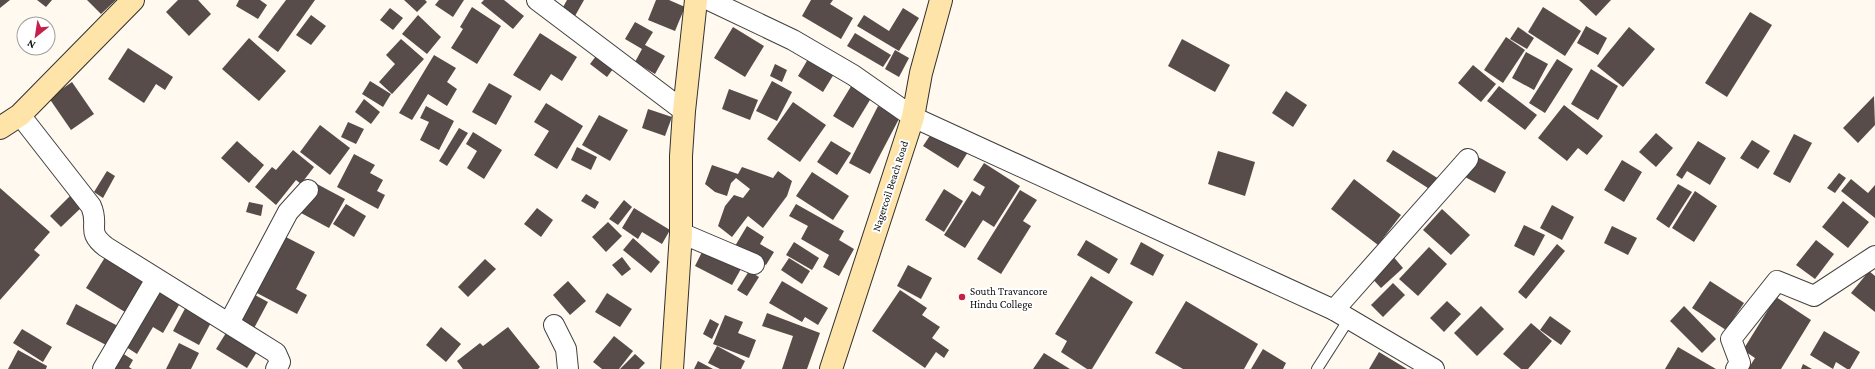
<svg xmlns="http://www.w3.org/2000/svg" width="1875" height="369" viewBox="0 0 1875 369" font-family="'Crimson Pro',serif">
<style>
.building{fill:#574c4a}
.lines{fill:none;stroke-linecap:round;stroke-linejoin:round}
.lane-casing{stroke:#414141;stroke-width:12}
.street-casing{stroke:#414141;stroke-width:22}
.secondary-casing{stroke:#303030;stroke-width:24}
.lane{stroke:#fff;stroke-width:10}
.street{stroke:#fff;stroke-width:20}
.secondary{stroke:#ffe4aa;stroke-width:22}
.poi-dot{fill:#c42049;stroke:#fff;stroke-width:1.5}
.labels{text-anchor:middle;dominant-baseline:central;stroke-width:4;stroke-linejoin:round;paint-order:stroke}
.street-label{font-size:11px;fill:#0e0e0e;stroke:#fff}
.poi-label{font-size:11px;fill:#0e0e0e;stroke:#fff;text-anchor:start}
</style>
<rect width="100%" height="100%" fill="#fff9ef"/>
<g class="building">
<path d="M0 0H10L0 8Z"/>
<path d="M37 0H52L46 7Z"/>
<path d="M87 0H116L101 14Z"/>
<path d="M178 0H198L211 14 189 36 166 12Z"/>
<path d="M239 0H260L267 5 258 19 236 6Z"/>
<path d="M286 0H315L278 52 258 37Z"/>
<path d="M404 0H425L427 2 417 12Z"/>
<path d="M439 0H464L453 17 435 5Z"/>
<path d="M484 0H504L524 16 513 29 481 3Z"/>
<path d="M567 0H584L575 16 562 9Z"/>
<path d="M656 0H669L685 7 675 31 648 20Z"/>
<path d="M811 0H833L830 4 853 18 841 39 802 16Z"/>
<path d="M1579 0H1611L1596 16Z"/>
<path d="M472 7 501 26 477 64 451 48 463 29 460 27Z"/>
<path d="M1543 7 1581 31 1565 56 1528 32Z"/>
<path d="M390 8 403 18 393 30 380 20Z"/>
<path d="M903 8 919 18 899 51 857 26 864 15 889 31Z"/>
<path d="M1750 12 1772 25 1727 97 1705 83Z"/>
<path d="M311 15 326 26 311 45 296 35Z"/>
<path d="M418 15 441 37 427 54 402 34Z"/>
<path d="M635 22 653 32 645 45 665 56 655 74 635 62 642 49 625 39Z"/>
<path d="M1586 26 1607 38 1598 55 1577 43Z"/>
<path d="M733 27 764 46 745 77 714 58Z"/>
<path d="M1518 27 1534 38 1527 49 1510 39Z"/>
<path d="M1629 27 1655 49 1623 87 1597 66Z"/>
<path d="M540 33 577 57 562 81 551 74 540 91 513 75Z"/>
<path d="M855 33 891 55 883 67 847 46Z"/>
<path d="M1506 37 1525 50 1503 83 1484 70Z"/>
<path d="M249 38 286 71 259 101 222 69Z"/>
<path d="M401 39 424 59 392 94 379 82 395 64 386 55Z"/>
<path d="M1182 39 1230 65 1215 92 1168 66Z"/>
<path d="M128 48 173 77 165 90 156 84 144 103 108 79Z"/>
<path d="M895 50 909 58 899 77 885 69Z"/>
<path d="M599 52 616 65 607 77 590 64Z"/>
<path d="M1526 52 1548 64 1534 90 1512 78Z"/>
<path d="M811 54 837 69 823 92 798 76Z"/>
<path d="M434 55 456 68 447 82 457 89 447 106 428 94 412 120 399 113Z"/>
<path d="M1557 59 1573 69 1545 113 1529 103Z"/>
<path d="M775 64 787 70 782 82 770 76Z"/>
<path d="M1473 65 1496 84 1481 102 1458 83Z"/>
<path d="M1591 69 1618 86 1598 120 1571 104Z"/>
<path d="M370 81 391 94 383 107 362 94Z"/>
<path d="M772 81 792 92 777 121 756 111Z"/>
<path d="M72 82 94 114 71 130 49 98Z"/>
<path d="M489 83 512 96 496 125 472 112Z"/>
<path d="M853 83 873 95 853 128 833 116Z"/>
<path d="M1499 86 1537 115 1525 130 1487 101Z"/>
<path d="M729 89 758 100 750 120 722 109Z"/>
<path d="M1286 91 1307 105 1293 127 1272 113Z"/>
<path d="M1874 96 1875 125 1858 143 1843 128Z"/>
<path d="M364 99 380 112 371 124 355 112Z"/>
<path d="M793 102 826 125 800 162 767 139Z"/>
<path d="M546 103 583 126 557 169 534 155 549 131 534 122Z"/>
<path d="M1564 105 1603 136 1587 155 1578 148 1567 161 1538 138Z"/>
<path d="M426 106 454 121 439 150 420 140 429 122 420 118Z"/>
<path d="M878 106 900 117 870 174 849 163Z"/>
<path d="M648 109 672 117 665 136 642 128Z"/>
<path d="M599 115 628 130 610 161 582 145Z"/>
<path d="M348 122 364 129 356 144 341 137Z"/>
<path d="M320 125 350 148 330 175 300 152Z"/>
<path d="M459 128 468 133 447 166 439 161Z"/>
<path d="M933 131 968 152 958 168 923 146Z"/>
<path d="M473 132 502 150 484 179 467 168 477 151 466 144Z"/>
<path d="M1656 133 1673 148 1656 167 1639 152Z"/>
<path d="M1794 134 1812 143 1790 183 1773 174Z"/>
<path d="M1752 140 1770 151 1758 169 1740 158Z"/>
<path d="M237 141 264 165 249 183 221 158Z"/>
<path d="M831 141 851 153 837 175 817 162Z"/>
<path d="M1698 141 1726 158 1710 185 1687 171 1682 179 1676 175Z"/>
<path d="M577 147 597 157 591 170 571 160Z"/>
<path d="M293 150 314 167 301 184 296 180 276 205 255 187 272 167 276 170Z"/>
<path d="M1393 150 1439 179 1431 190 1386 161Z"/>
<path d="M1218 151 1255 162 1245 196 1208 184Z"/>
<path d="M354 154 375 165 370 173 383 180 377 191 385 195 378 209 337 187Z"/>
<path d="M1476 156 1506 172 1495 193 1465 177Z"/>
<path d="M1622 160 1642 172 1624 202 1604 190Z"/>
<path d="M984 163 1020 186 994 227 983 220 965 248 944 235 972 191 980 196 985 187 973 180Z"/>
<path d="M712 165 738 174 742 167 773 178 778 171 792 181 787 196 763 228 748 216 732 237 718 226 725 206 734 195 743 198 750 189 736 178 731 183 727 196 715 192 705 184Z"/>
<path d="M107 171 115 176 103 198 94 192Z"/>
<path d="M812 172 849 196 833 220 796 196Z"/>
<path d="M1839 173 1846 178 1835 193 1827 188Z"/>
<path d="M1354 179 1401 215 1378 245 1331 209Z"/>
<path d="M1851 179 1868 193 1875 185V218L1841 191Z"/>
<path d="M317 184 345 199 329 228 301 213Z"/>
<path d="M1678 184 1692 192 1669 228 1656 219Z"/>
<path d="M0 188 50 232 34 250 40 255 0 300Z"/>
<path d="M944 189 963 201 944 232 925 220Z"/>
<path d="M1020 190 1037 200 1023 221 1031 226 1001 274 977 259Z"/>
<path d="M1695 191 1717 206 1694 242 1672 228Z"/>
<path d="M72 194 83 206 61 227 50 216Z"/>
<path d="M586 194 599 202 595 209 581 201Z"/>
<path d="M624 200 632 207 618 225 609 219Z"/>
<path d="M1843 201 1869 222 1848 248 1822 227Z"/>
<path d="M249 202 263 205 261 216 246 212Z"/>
<path d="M346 204 366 216 354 237 333 224Z"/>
<path d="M796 204 844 231 839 240 854 249 839 276 823 267 829 255 801 239 808 226 789 216Z"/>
<path d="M1552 205 1574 217 1562 240 1540 228Z"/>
<path d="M537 208 553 220 541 237 524 224Z"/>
<path d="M634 208 670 230 662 244 642 232 638 239 622 228Z"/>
<path d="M1442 209 1470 235 1451 255 1423 230Z"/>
<path d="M608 222 622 236 606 252 592 237Z"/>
<path d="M1524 225 1545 235 1534 256 1514 246Z"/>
<path d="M747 226 764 237 760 244 774 252 766 265 735 246Z"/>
<path d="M1612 226 1637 238 1628 255 1604 243Z"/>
<path d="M282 235 315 252 296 289 307 295 297 314 253 291Z"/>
<path d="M633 238 660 262 651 273 623 250Z"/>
<path d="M1086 240 1118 259 1109 274 1077 255Z"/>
<path d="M1816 240 1834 254 1815 279 1796 265Z"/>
<path d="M794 242 819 258 812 270 786 255Z"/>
<path d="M1141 242 1164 255 1153 276 1130 264Z"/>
<path d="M1557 244 1565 251 1526 299 1518 292Z"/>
<path d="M1429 247 1447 264 1418 296 1399 279Z"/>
<path d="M704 248 742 267 732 285 695 266Z"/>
<path d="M107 254 147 279 125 312 86 288Z"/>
<path d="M1391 254 1403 268 1381 288 1368 274Z"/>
<path d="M622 257 631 269 622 276 612 265Z"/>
<path d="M789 258 810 271 802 284 781 270Z"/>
<path d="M485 259 496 269 468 297 458 287Z"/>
<path d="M908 265 932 278 921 299 897 286Z"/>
<path d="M749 271 759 277 747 296 737 290Z"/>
<path d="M1869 271 1875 276V312L1851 293Z"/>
<path d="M1091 276 1133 302 1092 369H1087L1061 352 1067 341 1055 334Z"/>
<path d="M568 281 586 301 570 315 553 295Z"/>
<path d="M782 281 828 308 818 325 805 317 802 322 769 303Z"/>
<path d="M1710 281 1744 303 1726 330 1692 308Z"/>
<path d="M1393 283 1405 295 1383 317 1371 305Z"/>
<path d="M160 284 183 298 163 333 153 327 137 354 123 345Z"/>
<path d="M900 290 927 308 922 315 940 327 932 338 949 350 944 358 936 352 925 368 872 331Z"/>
<path d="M251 293 268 302 252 332 235 322Z"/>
<path d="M607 293 632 309 620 327 595 312Z"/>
<path d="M1776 297 1811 320 1781 369H1748L1755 358 1743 350Z"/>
<path d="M1186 301 1258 344 1244 369H1183L1155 353Z"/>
<path d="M1447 301 1461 314 1444 332 1430 318Z"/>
<path d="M188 303 214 317 199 345 173 331Z"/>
<path d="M76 304 118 326 108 346 66 324Z"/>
<path d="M1481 306 1504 329 1477 356 1454 333Z"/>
<path d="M1684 306 1716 339 1702 353 1670 321Z"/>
<path d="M767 313 820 333 807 369H782L793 336 762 326Z"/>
<path d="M725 315 743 322 738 333 756 340 749 358 713 344Z"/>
<path d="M1550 316 1571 331 1561 345 1540 330Z"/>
<path d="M710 319 719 324 712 339 703 334Z"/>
<path d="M1531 323 1552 341 1528 369H1521L1503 354Z"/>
<path d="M441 327 461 344 446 362 426 345Z"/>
<path d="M508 327 540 367 538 369H463L457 361 480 343 483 346Z"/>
<path d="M229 328 260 347 247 368 216 349Z"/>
<path d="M22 329 52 347 43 362 13 343Z"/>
<path d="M1824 331 1860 352 1850 369H1847L1836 362 1833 369 1810 355Z"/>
<path d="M614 336 633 351 619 369H602L593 362Z"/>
<path d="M179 343 199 353 191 369H166Z"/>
<path d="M717 346 745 361 741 369H720L708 363Z"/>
<path d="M1678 347 1716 369H1665Z"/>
<path d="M1263 349 1286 363 1283 369H1251Z"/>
<path d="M18 350 47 366 46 369H8Z"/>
<path d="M119 351 133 360 129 367 132 369H107Z"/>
<path d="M1379 352 1407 369H1369Z"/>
<path d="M1044 353 1070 369H1033Z"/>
<path d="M635 354 645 363 639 369H620Z"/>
<path d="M698 361 713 369H694Z"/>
<path d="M1803 364 1812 369H1801Z"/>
</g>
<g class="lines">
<g class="lane-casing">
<path id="lane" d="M1317 369 1349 319"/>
</g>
<g class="street-casing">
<g id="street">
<path d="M537 0 684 111"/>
<path d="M709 0 793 40 853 75 913 117 1334 310 1434 369"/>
<path d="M20 115 91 206C100 226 85 231 106 247L276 353 280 362 276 369"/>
<path d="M681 233 754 264"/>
<path d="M1334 310 1468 159"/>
<path d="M229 323 288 212 308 190"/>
<path d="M554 325 566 349 568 369"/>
<path d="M103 369 156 279"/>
<path d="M1736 369 1740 363 1731 339 1777 281 1814 296 1875 256"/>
</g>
</g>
<g class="secondary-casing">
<g id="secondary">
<path d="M0 128 20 115 133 0"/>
<path d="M672 369 681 233V156L684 111 696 0"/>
<path d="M831 369 913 117 921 73 941 0"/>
</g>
</g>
<use href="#lane" class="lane"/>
<use href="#street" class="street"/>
<use href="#secondary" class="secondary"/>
</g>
<circle class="poi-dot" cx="962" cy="297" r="4"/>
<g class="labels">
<g class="street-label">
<text transform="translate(890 186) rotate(-72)">Nagercoil Beach Road</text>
</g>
<g class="poi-label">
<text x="970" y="291">South Travancore<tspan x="970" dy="13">Hindu College</tspan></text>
</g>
</g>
<g transform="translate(36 36) rotate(210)"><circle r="19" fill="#ffffff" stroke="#9f9f9f"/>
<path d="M0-3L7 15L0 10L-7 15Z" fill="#c42049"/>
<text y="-6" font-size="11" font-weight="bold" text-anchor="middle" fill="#0e0e0e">N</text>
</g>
</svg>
